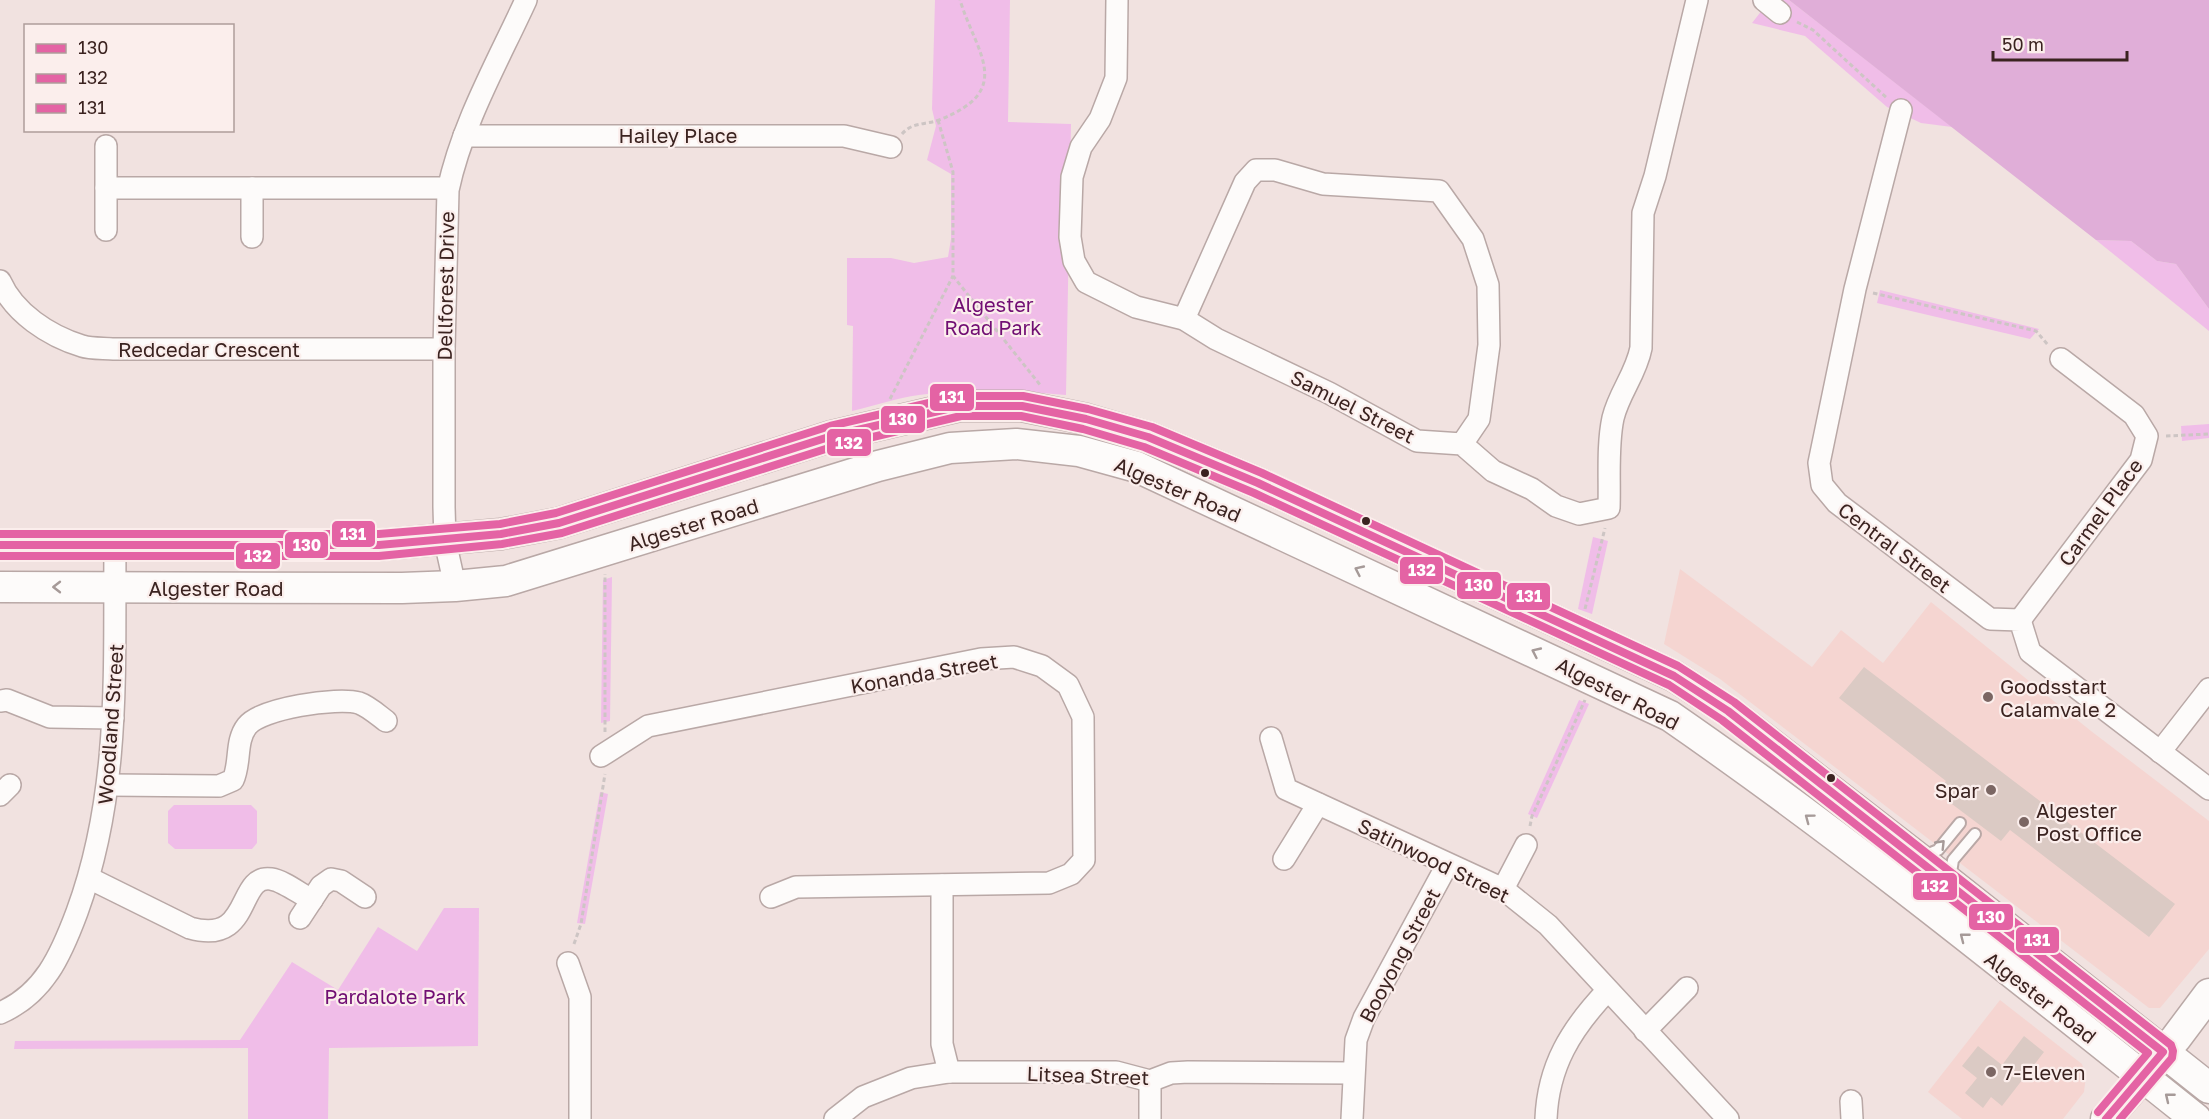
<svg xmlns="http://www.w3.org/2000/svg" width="2209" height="1119" viewBox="0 0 2209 1119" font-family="'Golos Text',sans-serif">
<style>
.built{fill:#f5d5d1}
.green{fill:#f0bde8}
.forest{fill:#e0aed8}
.building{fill:#dbcac4}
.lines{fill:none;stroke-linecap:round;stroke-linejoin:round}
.lane-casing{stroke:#b9a8a6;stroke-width:14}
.street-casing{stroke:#b9a8a6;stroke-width:24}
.secondary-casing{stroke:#b9a8a6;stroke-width:33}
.path{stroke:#cdc5c4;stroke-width:3;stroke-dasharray:4.5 3;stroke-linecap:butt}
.lane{stroke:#fdfbfa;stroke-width:10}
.street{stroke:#fdfbfa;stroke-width:21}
.secondary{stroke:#fdfbfa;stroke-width:30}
.bus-1-casing{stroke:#fbeeec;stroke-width:12}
.bus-2-casing{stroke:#fbeeec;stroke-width:12}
.bus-3-casing{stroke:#fbeeec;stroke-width:12}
.bus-1{stroke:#e463a4;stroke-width:8}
.bus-2{stroke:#e463a4;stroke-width:8}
.bus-3{stroke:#e463a4;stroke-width:8}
.oneway{stroke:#a69a98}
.bus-dot{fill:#3b2320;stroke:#fbeeec;stroke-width:2}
.poi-dot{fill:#7b6663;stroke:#fbeeec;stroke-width:2}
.labels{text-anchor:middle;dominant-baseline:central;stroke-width:4.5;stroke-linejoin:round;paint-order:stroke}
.street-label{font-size:20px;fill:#3b2320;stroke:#fbeeec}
.park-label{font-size:20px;fill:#710e73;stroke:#fbeeec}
.poi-label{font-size:20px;fill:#3b2320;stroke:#fbeeec;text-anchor:start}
.line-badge{stroke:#fbeeec;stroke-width:2}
.badge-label{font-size:16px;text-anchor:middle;font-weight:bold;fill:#fff}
</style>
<rect width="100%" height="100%" fill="#f1e2e0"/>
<g class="built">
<path d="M1680 569 1812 667 1841 630 1883 663 1931 602 2091 731 2209 821V949L2160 1008H2149L1720 679 1664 644Z"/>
<path d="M2000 1000 2082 1064 2086 1076 2084 1092 2063 1119H1962L1928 1092Z"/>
</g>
<g class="green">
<path d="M935 0H1010L1008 122 1071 124 1066 395C1017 391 969 388 919 395 897 398 874 406 852 411L853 326 847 325V258H891L914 263 948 257 951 239V174L927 160 936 126 932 109Z"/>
<path d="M1770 0H1789L1952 127 1921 123 1887 107 1805 36 1752 23Z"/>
<path d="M2096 240 2131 241 2157 261 2176 264 2209 309V331Z"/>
<path d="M1880 290 2039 329 2030 339 1877 303Z"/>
<path d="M2209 424V438L2182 441 2181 426Z"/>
<path d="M1593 537 1608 541 1592 614 1578 609Z"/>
<path d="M612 577 610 721 601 723 603 580Z"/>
<path d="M1579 700 1589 704 1537 818 1528 814Z"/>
<path d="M600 792 608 794 585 924 577 923Z"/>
<path d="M174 805H251L257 811V843L252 849H175L168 843V811Z"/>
<path d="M444 908H479L478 1046 329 1048 328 1119H248V1048L14 1049 15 1041 240 1040 292 962 338 990 378 927 417 951Z"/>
</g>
<path class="forest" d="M1789 0H2209V309L2176 264 2157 261 2131 241 2096 240Z"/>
<g class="building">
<path d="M1864 667 2175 904 2149 937 2010 830 2001 841 1936 792 1946 781 1839 698Z"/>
<path d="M2024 1036 2044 1052 2002 1106 1991 1097 1983 1108 1965 1093 1977 1078 1962 1066 1978 1046 2002 1065Z"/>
</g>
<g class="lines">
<g class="lane-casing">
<g id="lane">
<path d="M1921 857 1938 850 1960 823"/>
<path d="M1950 879 1953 860 1975 834"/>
</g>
</g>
<g class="street-casing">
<g id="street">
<path d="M1117 0 1116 78 1100 119 1081 147 1072 177 1070 237 1074 261 1086 282 1136 307 1184 319 1216 339 1329 393 1417 441 1462 444 1493 471 1532 489 1556 506 1579 514 1609 508C1610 480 1607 446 1613 418 1619 393 1636 374 1641 348L1643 213 1655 176 1697 0"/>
<path d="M1764 0 1780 13"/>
<path d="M1901 110 1855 289 1819 463 1822 485 1837 503 1990 619 2020 620 2030 652 2209 789"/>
<path d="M464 136H844L891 147"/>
<path d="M106 188H448"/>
<path d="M106 230V146"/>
<path d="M252 237V188"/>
<path d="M0 281C14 313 49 336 82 346 91 349 104 348 114 349H444"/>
<path d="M1184 319 1245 182 1256 170H1275L1323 184 1439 191 1473 239 1488 285 1489 345 1479 419 1462 444"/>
<path d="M455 586 445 541 444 507V349L448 190C462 124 498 61 526 0"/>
<path d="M2020 620 2141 460 2147 436 2134 415 2061 359"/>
<path d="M0 701 7 700 50 717 113 718"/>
<path d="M1271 738 1286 789 1503 889 1548 925 1728 1119"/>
<path d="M2160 752 2209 689"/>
<path d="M601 756 648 726 981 659 1014 657 1042 666 1068 685 1083 717 1084 860 1071 874 1049 883 796 887 771 897"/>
<path d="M109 785 219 786 233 780C241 763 235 741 247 726 261 708 337 697 359 703 368 706 378 715 386 721"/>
<path d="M0 795 10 785"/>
<path d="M1284 859 1318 804"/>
<path d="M89 878 190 928C253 946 236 874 271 879 284 881 300 894 312 900"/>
<path d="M942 885V1044L949 1072"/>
<path d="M1503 889 1526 845"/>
<path d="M300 918 321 886 331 879 341 881 365 897"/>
<path d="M568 963 580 997V1119"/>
<path d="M0 1013C44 994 61 955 77 912 121 792 114 670 115 544"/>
<path d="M1645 1031 1687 988"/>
<path d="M1851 1101 1852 1119"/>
<path d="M835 1119 863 1097 911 1078 949 1072H1116L1150 1081 1171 1073 1188 1072 1352 1073"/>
<path d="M1150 1119V1081"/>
<path d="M1352 1119 1356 1040 1364 1018 1447 865"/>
<path d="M1546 1119C1548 1066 1571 1029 1607 991"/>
</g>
</g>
<g class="secondary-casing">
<g id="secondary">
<path d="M0 545H379L501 534 559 523 832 436 960 406H1022L1086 419 1148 437 1258 483 1674 676 1728 711 1949 882 2209 1088"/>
<path d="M0 587 402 588 455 586 506 581 878 466 950 448 1016 444 1079 451 1137 467 1670 716C1851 841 2024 982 2196 1119"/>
<path d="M2106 1119 2176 1038 2209 994"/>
</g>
</g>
<g class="path">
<path d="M1797 22 1813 30 1888 99"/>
<path d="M938 120 953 172V276L1041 386"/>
<path d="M902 134C912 122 925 125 939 120 1016 90 976 53 960 0"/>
<path d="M1873 293 2036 331 2048 345"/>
<path d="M890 399 953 276"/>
<path d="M2166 436 2209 434"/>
<path d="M1585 609 1605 528"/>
<path d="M605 732V574"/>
<path d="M1530 826 1532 816 1585 700"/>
<path d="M574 944 581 924 605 774"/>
</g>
<use href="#lane" class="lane"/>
<use href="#street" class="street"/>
<use href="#secondary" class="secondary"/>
<g class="bus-1-casing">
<path id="bus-1" d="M0 545H379L501 534 559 523 832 436 960 406H1022L1086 419 1148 437 1258 483 1674 676 1728 711 2163 1052 2106 1119"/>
</g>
<g class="bus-2-casing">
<path id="bus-2" d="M0 556H379L502 544 562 533 835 446 961 416H1021L1083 429 1144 447 1254 493 1669 685 1722 720 2148 1053 2098 1112"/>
</g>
<g class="bus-3-casing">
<path id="bus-3" d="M0 534H379L500 524 556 513 830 426 959 396H1023L1088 409 1152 427 1262 473 1678 666 1734 702 2171 1045 2173 1051 2172 1058 2120 1119"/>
</g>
<use href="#bus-1" class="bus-1"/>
<use href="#bus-2" class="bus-2"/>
<use href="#bus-3" class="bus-3"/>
</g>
<defs><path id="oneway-chevron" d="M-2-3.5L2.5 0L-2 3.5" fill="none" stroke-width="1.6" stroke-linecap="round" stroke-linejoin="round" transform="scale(1.5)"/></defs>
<g class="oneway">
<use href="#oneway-chevron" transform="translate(1359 570) rotate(-155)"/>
<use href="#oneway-chevron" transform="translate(57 587) rotate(-180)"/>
<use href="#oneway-chevron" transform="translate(1536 652) rotate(-155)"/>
<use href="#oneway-chevron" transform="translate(1809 818) rotate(-143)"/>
<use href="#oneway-chevron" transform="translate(1941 844) rotate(-46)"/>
<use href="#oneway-chevron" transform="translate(1964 937) rotate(-142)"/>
<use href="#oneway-chevron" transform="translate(2169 1097) rotate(-141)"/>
</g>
<g class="bus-dot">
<circle cx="1205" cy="473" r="5"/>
<circle cx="1366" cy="521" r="5"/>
<circle cx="1831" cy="778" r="5"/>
</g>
<g class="poi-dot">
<circle cx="1988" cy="697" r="6"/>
<circle cx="1991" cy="790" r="6"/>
<circle cx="2024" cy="822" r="6"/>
<circle cx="1991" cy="1072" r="6"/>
</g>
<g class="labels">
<g class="street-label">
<text x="678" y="135">Hailey Place</text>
<text transform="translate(445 286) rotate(-89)">Dellforest Drive</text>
<text x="209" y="349">Redcedar Crescent</text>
<text transform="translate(1353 406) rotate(27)">Samuel Street</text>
<text transform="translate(1178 489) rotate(23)">Algester Road</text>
<text transform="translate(2100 512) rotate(-54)">Carmel Place</text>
<text transform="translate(693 524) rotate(-17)">Algester Road</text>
<text transform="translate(1895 547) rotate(37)">Central Street</text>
<text x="216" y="588">Algester Road</text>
<text transform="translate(924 673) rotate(-10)">Konanda Street</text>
<text transform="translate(1618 693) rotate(27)">Algester Road</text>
<text transform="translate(110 724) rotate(-86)">Woodland Street</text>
<text transform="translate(1434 860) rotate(26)">Satinwood Street</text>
<text transform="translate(1399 955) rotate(-62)">Booyong Street</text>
<text transform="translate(2041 997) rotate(38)">Algester Road</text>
<text transform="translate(1088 1075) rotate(2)">Litsea Street</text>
</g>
<g class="park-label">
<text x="993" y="304">Algester<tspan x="993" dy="23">Road Park</tspan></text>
<text x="395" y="996">Pardalote Park</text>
</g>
<g class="poi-label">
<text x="2000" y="686">Goodsstart<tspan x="2000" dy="23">Calamvale 2</tspan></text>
<text x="1979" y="790" text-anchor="end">Spar</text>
<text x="2036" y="810">Algester<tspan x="2036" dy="23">Post Office</tspan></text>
<text x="2003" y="1072">7-Eleven</text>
</g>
</g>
<g class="line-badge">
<rect x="929" y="383" width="46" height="29" rx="6" fill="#e463a4"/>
<rect x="880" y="405" width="46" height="29" rx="6" fill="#e463a4"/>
<rect x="826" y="428" width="46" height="29" rx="6" fill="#e463a4"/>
<rect x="331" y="520" width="45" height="28" rx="6" fill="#e463a4"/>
<rect x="284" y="531" width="45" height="28" rx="6" fill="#e463a4"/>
<rect x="235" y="542" width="46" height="28" rx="6" fill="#e463a4"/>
<rect x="1399" y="556" width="45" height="29" rx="6" fill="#e463a4"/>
<rect x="1456" y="571" width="46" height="29" rx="6" fill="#e463a4"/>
<rect x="1506" y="582" width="45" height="29" rx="6" fill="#e463a4"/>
<rect x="1912" y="872" width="46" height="29" rx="6" fill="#e463a4"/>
<rect x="1968" y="903" width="46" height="28" rx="6" fill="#e463a4"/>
<rect x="2015" y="926" width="45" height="28" rx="6" fill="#e463a4"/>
</g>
<g class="badge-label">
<text x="952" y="403">131</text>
<text x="903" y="425">130</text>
<text x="849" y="449">132</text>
<text x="353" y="540">131</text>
<text x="307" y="551">130</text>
<text x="258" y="562">132</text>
<text x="1422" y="576">132</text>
<text x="1479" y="591">130</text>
<text x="1529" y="602">131</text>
<text x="1935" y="892">132</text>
<text x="1991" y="923">130</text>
<text x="2037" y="946">131</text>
</g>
<rect x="24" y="24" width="210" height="108" fill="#fbeeec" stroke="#ae9d9a" stroke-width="1.5"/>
<rect x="36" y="44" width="30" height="9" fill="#e463a4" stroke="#ae9d9a" stroke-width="1.5"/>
<text x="78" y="54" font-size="18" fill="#3b2320">130</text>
<rect x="36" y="74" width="30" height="9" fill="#e463a4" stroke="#ae9d9a" stroke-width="1.5"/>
<text x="78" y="84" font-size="18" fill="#3b2320">132</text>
<rect x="36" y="104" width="30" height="9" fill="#e463a4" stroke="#ae9d9a" stroke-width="1.5"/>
<text x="78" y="114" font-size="18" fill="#3b2320">131</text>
<path d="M1993 51v9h134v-9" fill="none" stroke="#3b2320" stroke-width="3"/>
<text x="2002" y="51" font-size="18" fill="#3b2320" stroke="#fbeeec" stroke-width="4.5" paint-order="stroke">50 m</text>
</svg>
